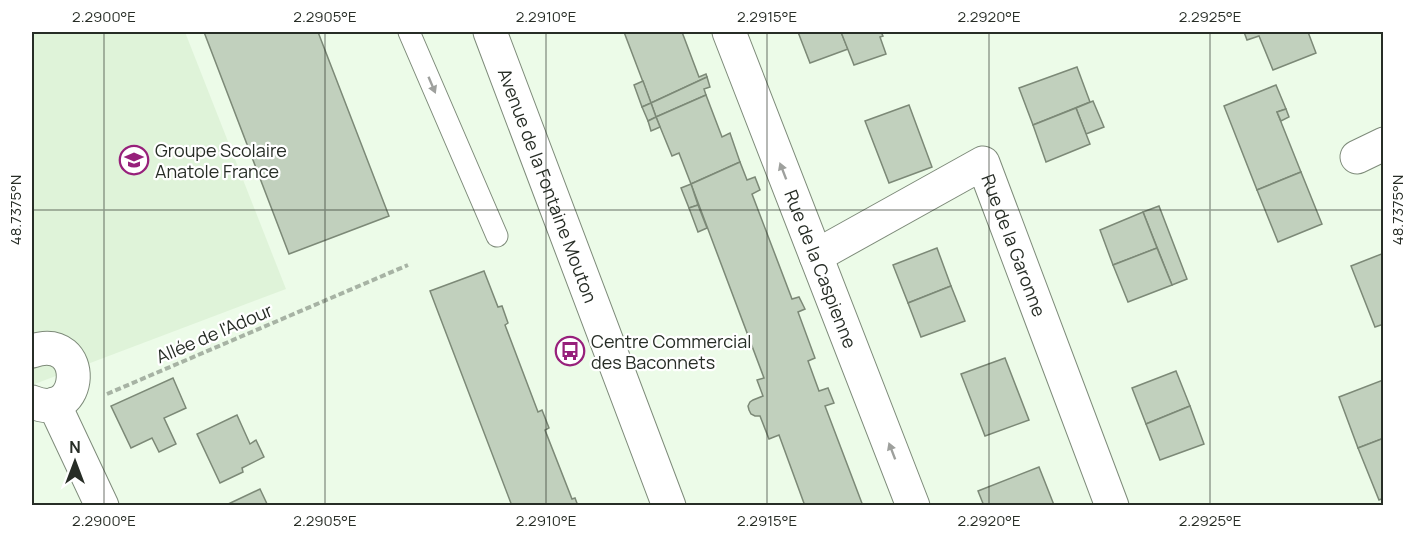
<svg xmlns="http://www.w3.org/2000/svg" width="1415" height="537" viewBox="0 0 1415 537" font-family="Manrope,sans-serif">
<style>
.built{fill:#dff3d9}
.building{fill:#c1d0bd;stroke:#7c8977;stroke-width:1.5}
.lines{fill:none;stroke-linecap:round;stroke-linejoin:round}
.lane-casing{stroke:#7e8b7a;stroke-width:23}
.street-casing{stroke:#7e8b7a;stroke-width:35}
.path{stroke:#a7b3a4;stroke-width:4;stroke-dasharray:6 3;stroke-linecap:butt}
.lane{stroke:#fff;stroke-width:21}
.street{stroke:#fff;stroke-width:33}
.oneway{fill:#9ea09d}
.ticks{fill:none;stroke:#272d26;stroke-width:1.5;stroke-opacity:0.45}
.labels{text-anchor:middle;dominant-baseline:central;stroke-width:4.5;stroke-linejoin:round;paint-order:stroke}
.poi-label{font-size:18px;fill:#272d26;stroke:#fff;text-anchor:start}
.street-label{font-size:18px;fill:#272d26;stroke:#fff}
.neatline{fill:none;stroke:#272d26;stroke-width:2}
.ticks-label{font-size:15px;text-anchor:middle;fill:#272d26}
</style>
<rect width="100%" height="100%" fill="#ecfbe8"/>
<path class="built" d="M32 32H185L286 289 32 385Z"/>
<g class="building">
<path d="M204 32H318L389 216 289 254Z"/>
<path d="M624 32H682L699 77 706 74 707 77 651 103Z"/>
<path d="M798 32H841L848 49 810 63Z"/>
<path d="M841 32H881L883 36 880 37 886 54 854 65Z"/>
<path d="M1244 32H1308L1316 53 1273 70 1259 36 1247 40Z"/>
<path d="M1077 67 1090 102 1033 125 1019 88Z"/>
<path d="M707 77 710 87 704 89 706 95 656 117 651 103Z"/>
<path d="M643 81 651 103 642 107 634 85Z"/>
<path d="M1276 85 1286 109 1277 112 1301 172 1257 190 1224 106Z"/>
<path d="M706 95 722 137 730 133 740 162 691 184 679 153 672 156 656 117Z"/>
<path d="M1093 101 1104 127 1086 134 1076 108Z"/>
<path d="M651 103 656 117 648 121 642 107Z"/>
<path d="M909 105 932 167 889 183 865 121Z"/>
<path d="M1076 108 1090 144 1046 162 1033 125Z"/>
<path d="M1286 109 1289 117 1281 121 1277 112Z"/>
<path d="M656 117 660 127 651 131 648 121Z"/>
<path d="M740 162 747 180 755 177 760 190 752 194 792 299 799 297 805 309 798 312 815 358 808 361 819 391 828 388 834 403 825 406 863 506H805L779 435 769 439 760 416H755L751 414 749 410 748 406 750 402 753 400 763 396 757 380 764 378 691 184Z"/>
<path d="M1301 172 1322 224 1278 242 1257 190Z"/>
<path d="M691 184 698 205 689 208 681 188Z"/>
<path d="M698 205 707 228 698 232 689 208Z"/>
<path d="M1159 206 1187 279 1172 285 1143 212Z"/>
<path d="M1143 212 1157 248 1113 265 1100 230Z"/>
<path d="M937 248 951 286 908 303 893 265Z"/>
<path d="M1157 248 1172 285 1128 302 1113 265Z"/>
<path d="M1384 253V324L1375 327 1351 266Z"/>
<path d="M484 271 498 307 502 306 508 323 505 325 538 412 542 410 549 428 545 430 572 499 575 498 578 506H512L430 291Z"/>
<path d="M951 286 965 321 921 337 908 303Z"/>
<path d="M1005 358 1029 420 985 436 961 374Z"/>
<path d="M1176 371 1190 406 1146 424 1132 388Z"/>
<path d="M173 378 186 408 164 418 176 444 159 452 152 438 131 448 111 406Z"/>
<path d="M1383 380 1384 438 1358 448 1339 397Z"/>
<path d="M1190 406 1204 444 1160 460 1146 424Z"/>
<path d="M237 415 250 444 256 440 264 457 242 468 243 472 220 483 197 434Z"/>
<path d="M1384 438V498L1379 500 1358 448Z"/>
<path d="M1039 467 1054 505 984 506 978 491Z"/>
<path d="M260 489 268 506H224Z"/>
</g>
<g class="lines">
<g class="lane-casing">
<path id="lane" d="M409 32 497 236"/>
</g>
<g class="street-casing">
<g id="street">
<path id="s1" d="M490 32 669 506"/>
<path id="s2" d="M729 32 913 506"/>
<path d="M1357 157 1384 144"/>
<path id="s3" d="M816 256 983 163 1112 506"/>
<path d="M32 351C90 332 84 424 32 402"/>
<path d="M54 404 102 506"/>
</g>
</g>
<path class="path" d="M107 394 408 265"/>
<use href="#lane" class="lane"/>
<use href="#street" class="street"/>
</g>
<defs><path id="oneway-solid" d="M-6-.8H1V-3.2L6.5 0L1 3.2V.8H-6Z" transform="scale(1.5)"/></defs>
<g class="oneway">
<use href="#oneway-solid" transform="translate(432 85) rotate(67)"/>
<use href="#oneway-solid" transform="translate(783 171) rotate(-111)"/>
<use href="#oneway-solid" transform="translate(892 451) rotate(-111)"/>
</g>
<path class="ticks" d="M104 32V506M325 32V506M546 32V506M767 32V506M989 32V506M1210 32V506M32 210H1384"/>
<defs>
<g id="school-ring" transform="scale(1.5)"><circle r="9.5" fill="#fff" stroke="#97207b" stroke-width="1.5"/><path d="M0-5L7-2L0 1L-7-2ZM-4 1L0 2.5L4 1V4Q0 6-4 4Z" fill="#97207b"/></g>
<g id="bus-ring" transform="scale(1.5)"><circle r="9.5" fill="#fff" stroke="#97207b" stroke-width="1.5"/><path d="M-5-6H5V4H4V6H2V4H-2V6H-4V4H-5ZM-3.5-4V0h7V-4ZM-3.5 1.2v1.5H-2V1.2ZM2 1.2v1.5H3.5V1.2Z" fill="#97207b"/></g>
</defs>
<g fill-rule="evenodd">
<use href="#school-ring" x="134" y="160"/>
<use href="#bus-ring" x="570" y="351"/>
</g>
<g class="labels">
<g class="poi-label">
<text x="155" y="150">Groupe Scolaire<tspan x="155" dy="21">Anatole France</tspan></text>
<text x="591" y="341">Centre Commercial<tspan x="591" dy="21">des Baconnets</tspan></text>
</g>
<g class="street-label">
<text stroke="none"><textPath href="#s1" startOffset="164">Avenue de la Fontaine Mouton</textPath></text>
<text stroke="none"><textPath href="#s3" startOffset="279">Rue de la Garonne</textPath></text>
<text stroke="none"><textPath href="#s2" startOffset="254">Rue de la Caspienne</textPath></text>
<text transform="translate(214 333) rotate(-23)">Allée de l'Adour</text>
</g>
</g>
<rect width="1415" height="537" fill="none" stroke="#ffffff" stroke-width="66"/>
<g transform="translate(75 462)" stroke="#ffffff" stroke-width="4.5" paint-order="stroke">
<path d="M0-4.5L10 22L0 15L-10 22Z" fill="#272d26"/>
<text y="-9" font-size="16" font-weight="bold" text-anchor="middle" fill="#272d26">N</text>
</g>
<rect x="33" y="33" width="1349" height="471" class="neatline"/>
<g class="ticks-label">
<text x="104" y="22">2.2900°E</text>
<text x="325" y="22">2.2905°E</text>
<text x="546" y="22">2.2910°E</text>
<text x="767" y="22">2.2915°E</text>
<text x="989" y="22">2.2920°E</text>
<text x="1210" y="22">2.2925°E</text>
<text transform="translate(16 210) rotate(-90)" y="5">48.7375°N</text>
<text transform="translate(1398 210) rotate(-90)" y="5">48.7375°N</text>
<text x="104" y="526">2.2900°E</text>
<text x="325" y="526">2.2905°E</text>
<text x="546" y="526">2.2910°E</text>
<text x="767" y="526">2.2915°E</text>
<text x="989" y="526">2.2920°E</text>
<text x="1210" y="526">2.2925°E</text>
</g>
</svg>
